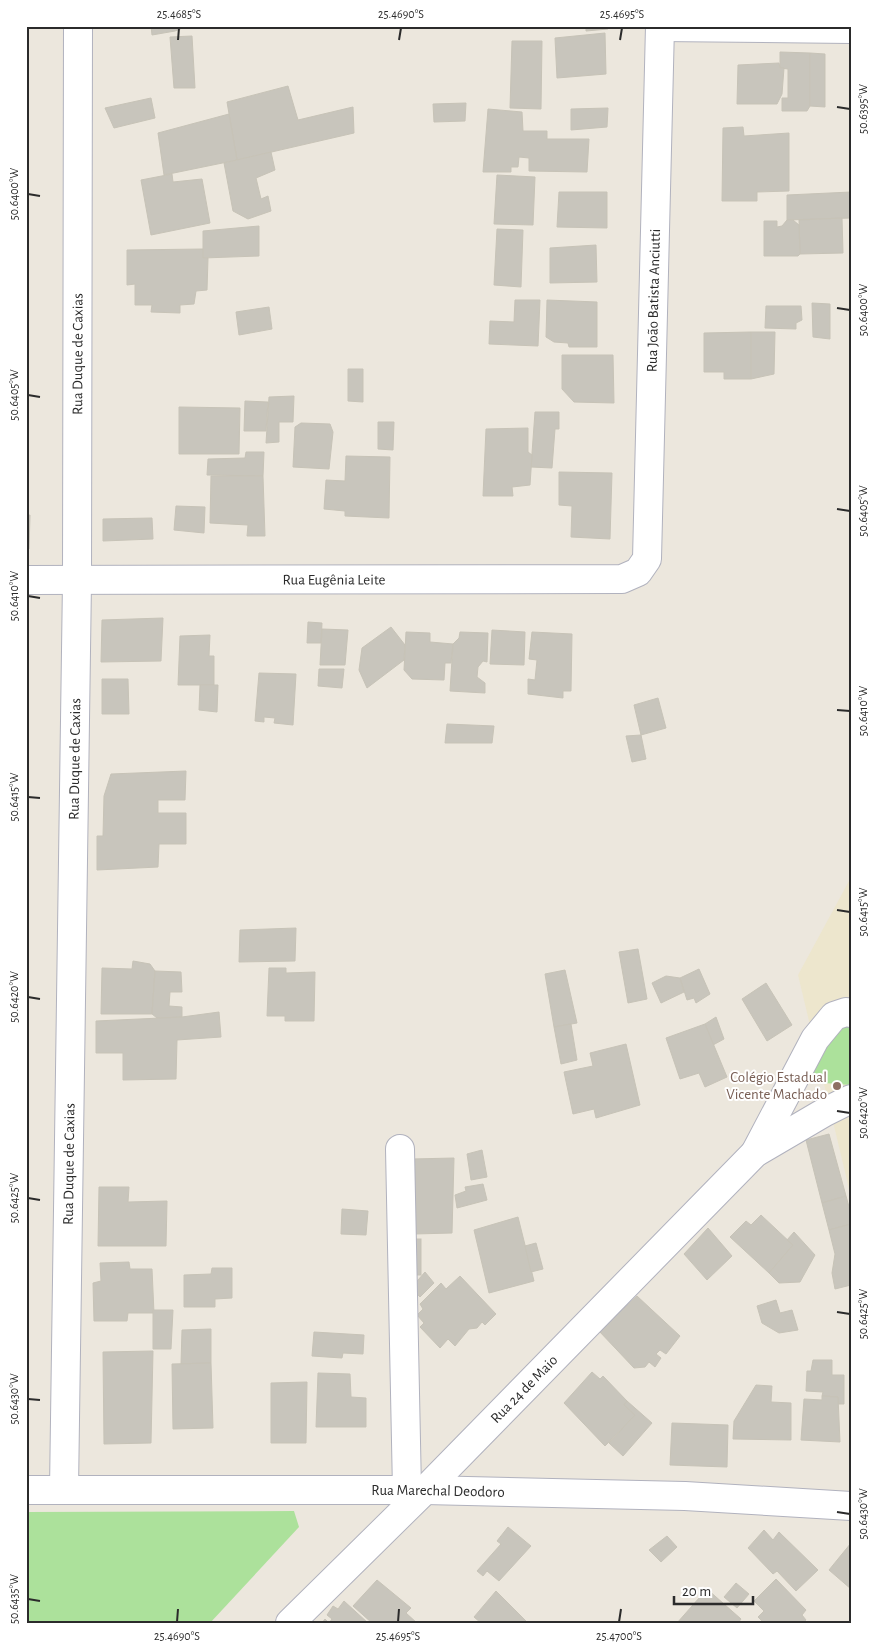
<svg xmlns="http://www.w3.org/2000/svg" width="877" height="1649" viewBox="0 0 877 1649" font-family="'Alegreya Sans',sans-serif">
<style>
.education{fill:#ede6cd}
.green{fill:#ace19b}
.building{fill:#c8c5bc;stroke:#c7c3b7}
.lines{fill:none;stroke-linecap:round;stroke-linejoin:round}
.minor-casing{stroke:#b1b2be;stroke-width:30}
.minor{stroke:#fff;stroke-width:28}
.ticks{fill:none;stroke:#2b2b2b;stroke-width:2}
.education-dot{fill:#8d6e63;stroke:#fff;stroke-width:2}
.labels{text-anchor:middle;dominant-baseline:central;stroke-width:4;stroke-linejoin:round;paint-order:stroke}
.street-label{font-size:15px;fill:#2b2b2b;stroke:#fff}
.education-label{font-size:15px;fill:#785e54;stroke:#fff;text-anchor:end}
.neatline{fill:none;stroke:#2b2b2b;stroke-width:2}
.ticks-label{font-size:12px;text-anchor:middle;fill:#2b2b2b}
</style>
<rect width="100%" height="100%" fill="#ece7dd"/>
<path class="education" d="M849 881H851V1197L798 975Z"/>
<g class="green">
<path d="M831 1025 851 1026V1085L811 1082 806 1078Z"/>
<path d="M294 1511 299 1527 210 1623H26V1512Z"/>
</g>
<g class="building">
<path d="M151 26H188L175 31 152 35Z"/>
<path d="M586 26H608V29L586 31Z"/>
<path d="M605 33 606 74 557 78 555 38Z"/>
<path d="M192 36 195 88H174L170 37Z"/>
<path d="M512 41H542L541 109 510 108Z"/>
<path d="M780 52 810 53V106L807 111H782V98H788V69L780 68Z"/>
<path d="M810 53 825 54V107L810 106Z"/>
<path d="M779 63 780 68H784L782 94 777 104H737L738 65Z"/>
<path d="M288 86 298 120 353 107 354 133 237 160 227 102Z"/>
<path d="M151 98 155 118 114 128 105 108Z"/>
<path d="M466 103 465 121 434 122 433 104Z"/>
<path d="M608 108 607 127 571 130V109Z"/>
<path d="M488 109 522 112 523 131H547V139H589L587 172 529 171V158L519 157 518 167H511V172H483Z"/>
<path d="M229 114 237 160 164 175 158 133Z"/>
<path d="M743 127 744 136 789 133V191L757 192V201H722L723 128Z"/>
<path d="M271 152 275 170 256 178 261 199 268 196 271 211 248 219 233 211 224 163Z"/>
<path d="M172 174 173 182 202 179 210 223 151 235 141 180Z"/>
<path d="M497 175 535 177 533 225 494 224Z"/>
<path d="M559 192H607V228L557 227Z"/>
<path d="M851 192V218L787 220V195Z"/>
<path d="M842 218 843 253 800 254 799 220Z"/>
<path d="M787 220H793L799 225 800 254 798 256H764V221H777V227L782 226Z"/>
<path d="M259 226V256L203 258V231Z"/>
<path d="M497 229 523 230 521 287 494 285Z"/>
<path d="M596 245 597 282 550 283V248Z"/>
<path d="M203 249V258H208L207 290 196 291 194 304 180 305V313L151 312 152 305H135V284L127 285V250Z"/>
<path d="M515 300H540L538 346 489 344 490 321 514 322Z"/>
<path d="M547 300 597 302V347H569L568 343 554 342 546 337Z"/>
<path d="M812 303 830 304V339L813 337Z"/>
<path d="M766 306H801L802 320 796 323V329L765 328Z"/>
<path d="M269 307 272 329 239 335 236 312Z"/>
<path d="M751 332H775L774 374 751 379Z"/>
<path d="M751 332V379H724V372H704V333Z"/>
<path d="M562 355H613L614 403 574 402 562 389Z"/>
<path d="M348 369H363V402L348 401Z"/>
<path d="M294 396 293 422H279V442L266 443 269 397Z"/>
<path d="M245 401 268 402 266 431H244Z"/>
<path d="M179 407 240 408 239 454H179Z"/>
<path d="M535 412H559V429H555L552 468 531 467Z"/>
<path d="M378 422H394L393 450 378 449Z"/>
<path d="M301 423 330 424 333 432 329 469 293 467 295 427Z"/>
<path d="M528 428V452L532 455 530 485 512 487 513 496H483L486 429Z"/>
<path d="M246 452H264L263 476 207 475 208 459 245 458Z"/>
<path d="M346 456 390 457 389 518 345 516V511L324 509 326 480 345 481Z"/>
<path d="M559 472 612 473 610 539 571 537 572 506 559 505Z"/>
<path d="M211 476H263L265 536H247L248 525 210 523Z"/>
<path d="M176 506 205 507 204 533 174 530Z"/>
<path d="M30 515 29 549H26V516Z"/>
<path d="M152 518 153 539 103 541V519Z"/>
<path d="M163 618 161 661 101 662 102 620Z"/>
<path d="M308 622 322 623 321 643H307Z"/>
<path d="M391 627 405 645 404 660 367 688 359 670 362 648Z"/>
<path d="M322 629 348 630 345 665H320Z"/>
<path d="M492 630 525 632 524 665 490 664Z"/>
<path d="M406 632 430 633V642L453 644 451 663H445L444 680 412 679 404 670Z"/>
<path d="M460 632 488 633 487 662 483 661 478 667 477 677 485 683V693L450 691 453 644 459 638Z"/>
<path d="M532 632 572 634 571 691H563V698L528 694V679L535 680 537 660 529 659Z"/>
<path d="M210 635 209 656H214V685H178L180 636Z"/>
<path d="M319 669H344L342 688 318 686Z"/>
<path d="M259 673 296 674 293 725 274 723 275 718 264 717V722L255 721Z"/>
<path d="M102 679H128L129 714H102Z"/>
<path d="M200 685H218L217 712 199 710Z"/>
<path d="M658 698 666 728 641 735 634 705Z"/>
<path d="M447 724 494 726 492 743H445Z"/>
<path d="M641 735 646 759 632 762 626 736Z"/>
<path d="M186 771 185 800H158V813H186V844H159L158 867 97 870V836H103L104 796 111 774Z"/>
<path d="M296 928 295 961 239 962 240 930Z"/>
<path d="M638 949 647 999 628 1003 619 952Z"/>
<path d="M133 961 150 964 155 971 152 1014H101L102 968 132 969Z"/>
<path d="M269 968H286V973L315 972 314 1021H285V1016H267Z"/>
<path d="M699 969 710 994 696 1003 694 998 687 1000 680 978Z"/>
<path d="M565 970 577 1023 554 1027 545 974Z"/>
<path d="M155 971 181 972 182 992H170L169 1006 182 1007V1017L157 1018 152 1014Z"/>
<path d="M666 976 680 978 684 992 661 1003 652 983Z"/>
<path d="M766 983 792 1025 767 1041 742 999Z"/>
<path d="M219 1012 221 1037 177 1040 176 1079 123 1080V1053H96V1021L182 1017Z"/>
<path d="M716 1017 724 1039 713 1045 705 1024Z"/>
<path d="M571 1024 577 1060 561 1064 554 1027Z"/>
<path d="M705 1024 727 1077 705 1087 699 1073 680 1079 666 1038Z"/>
<path d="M626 1044 640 1105 596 1118 594 1109 573 1114 564 1072 593 1066 590 1053Z"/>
<path d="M829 1134 846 1196 822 1203 806 1140Z"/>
<path d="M482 1150 487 1177 471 1180 467 1154Z"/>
<path d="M454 1158 452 1233 414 1234 415 1204H410L412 1159Z"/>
<path d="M483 1184 487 1200 457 1208 455 1195 466 1191 465 1187Z"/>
<path d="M99 1187H129L128 1202 167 1201 166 1246H98Z"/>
<path d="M846 1196 851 1214V1224L829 1230 822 1203Z"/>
<path d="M342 1209 368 1211 366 1235 341 1234Z"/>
<path d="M761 1215 793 1245 769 1273 730 1237 746 1221 751 1225Z"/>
<path d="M518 1217 534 1281 489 1293 474 1230Z"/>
<path d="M851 1224V1285L835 1289 832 1273 835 1254 829 1230Z"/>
<path d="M708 1228 732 1256 707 1280 684 1254Z"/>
<path d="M794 1232 815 1255 800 1282 779 1283 769 1273 793 1245 787 1240Z"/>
<rect x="407" y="1239" width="14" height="36"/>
<path d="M536 1243 543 1269 531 1272 525 1246Z"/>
<path d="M129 1262 130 1269H152L154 1313H128L127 1321H94L93 1283 101 1281 100 1263Z"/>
<path d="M212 1268H232V1298L215 1299V1307H184V1275L211 1274Z"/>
<path d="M425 1272 434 1283 420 1297 411 1288Z"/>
<path d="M460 1276 496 1314 485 1325 482 1322 477 1328 469 1329 455 1346 448 1339 440 1348 420 1327 424 1323 417 1315 423 1309 420 1304 441 1283 446 1289Z"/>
<path d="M637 1296 680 1336 666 1354 660 1350 656 1354 661 1358 655 1367 649 1362 645 1367 634 1368 599 1331Z"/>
<path d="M776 1300 780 1313 792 1310 798 1330 779 1333 762 1323 757 1306Z"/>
<path d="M153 1310H173L171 1349H153Z"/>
<path d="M211 1329V1363L181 1364 182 1330Z"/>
<path d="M314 1332 364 1335 363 1354 343 1353 342 1358 312 1356Z"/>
<path d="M153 1351 151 1443 104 1444 103 1352Z"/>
<path d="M813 1360H832V1375H844V1404H838V1397L822 1396 823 1392 806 1391 807 1371H811Z"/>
<path d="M211 1363 213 1428 173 1429 172 1364Z"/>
<path d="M592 1372 600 1379 603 1376 627 1401 624 1405 635 1415 605 1446 564 1403Z"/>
<path d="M318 1373 350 1374 351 1397 366 1398V1427H316Z"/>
<path d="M307 1382 306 1443H271V1383Z"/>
<path d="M756 1385 772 1386 771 1402 791 1403V1440L733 1439 734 1421Z"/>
<path d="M822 1396 838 1397 840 1442 801 1440 804 1399 822 1400Z"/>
<path d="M627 1401 652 1423 623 1456 609 1443 635 1415 624 1405Z"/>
<path d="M672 1423 728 1425 727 1467 670 1465Z"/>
<path d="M508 1527 531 1546 499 1581 487 1571 483 1576 477 1571 501 1544 497 1541Z"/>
<path d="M764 1530 773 1540 779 1532 818 1570 796 1591 777 1571 773 1574 748 1548Z"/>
<path d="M667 1536 677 1547 661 1562 649 1550Z"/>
<path d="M851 1543V1589L829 1570Z"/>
<path d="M776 1579 806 1610 802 1615 806 1620 803 1623H764L758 1617 764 1611 754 1601Z"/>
<path d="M377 1580 411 1608 406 1613 417 1623H372L353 1606Z"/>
<path d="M736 1583 749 1594 737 1608 724 1597Z"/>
<path d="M707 1589 741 1619 738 1623H677Z"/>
<path d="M496 1591 528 1623H481L474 1617Z"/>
<path d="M344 1601 368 1623H322L325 1619 329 1623 332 1619 327 1615 333 1606 338 1609Z"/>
</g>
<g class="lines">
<g class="minor-casing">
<g id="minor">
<path d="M660 27 851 29"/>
<path id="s1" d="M26 580 622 579 638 572 647 559 660 26"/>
<path d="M400 1149 407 1490"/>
<path d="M755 1153 815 1039 834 1016 846 1012 851 1013"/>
<path id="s2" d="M26 1490H425L685 1496 851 1506"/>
<path id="s3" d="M64 1490 77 581 78 26"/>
<path id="s4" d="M290 1623 425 1490 755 1153 825 1112 851 1099"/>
</g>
</g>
<use href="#minor" class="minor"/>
</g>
<path class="ticks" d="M178 40 179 28M399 40 401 28M620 40 622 28M837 107 850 109M28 194 40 196M837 308 850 310M28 395 40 397M837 509 850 511M28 596 40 598M837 710 850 711M28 797 40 798M837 910 850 912M28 997 40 999M837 1111 850 1113M28 1198 40 1200M837 1312 850 1314M28 1399 40 1400M837 1512 850 1514M28 1599 40 1601M177 1622 178 1609M398 1622 399 1609M619 1622 621 1609"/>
<circle class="education-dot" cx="837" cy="1086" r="5"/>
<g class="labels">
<g class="street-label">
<text stroke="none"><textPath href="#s1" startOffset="888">Rua João Batista Anciutti</textPath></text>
<text stroke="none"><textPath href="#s3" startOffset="1136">Rua Duque de Caxias</textPath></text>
<text stroke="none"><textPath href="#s1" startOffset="308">Rua Eugênia Leite</textPath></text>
<text stroke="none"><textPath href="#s3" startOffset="731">Rua Duque de Caxias</textPath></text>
<text stroke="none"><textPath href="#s3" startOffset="326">Rua Duque de Caxias</textPath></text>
<text stroke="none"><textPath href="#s4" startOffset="331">Rua 24 de Maio</textPath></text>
<text stroke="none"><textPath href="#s2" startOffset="412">Rua Marechal Deodoro</textPath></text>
</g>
<g class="education-label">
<text x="827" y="1077">Colégio Estadual<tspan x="827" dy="17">Vicente Machado</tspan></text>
</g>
</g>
<rect width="877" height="1649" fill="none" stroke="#ffffff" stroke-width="55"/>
<path d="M674 1596v8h79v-8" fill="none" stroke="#2b2b2b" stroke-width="2.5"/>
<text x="682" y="1596" font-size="15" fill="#2b2b2b" stroke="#ffffff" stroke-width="4" paint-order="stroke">20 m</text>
<rect x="28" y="28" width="822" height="1594" class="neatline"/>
<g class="ticks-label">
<text x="179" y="18">25.4685°S</text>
<text x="401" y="18">25.4690°S</text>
<text x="622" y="18">25.4695°S</text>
<text transform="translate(863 109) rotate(-90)" y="4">50.6395°W</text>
<text transform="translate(14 194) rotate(-90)" y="4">50.6400°W</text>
<text transform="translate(863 310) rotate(-90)" y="4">50.6400°W</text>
<text transform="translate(14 395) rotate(-90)" y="4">50.6405°W</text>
<text transform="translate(863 511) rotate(-90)" y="4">50.6405°W</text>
<text transform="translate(14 596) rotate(-90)" y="4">50.6410°W</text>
<text transform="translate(863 711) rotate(-90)" y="4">50.6410°W</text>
<text transform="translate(14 797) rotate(-90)" y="4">50.6415°W</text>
<text transform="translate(863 912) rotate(-90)" y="4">50.6415°W</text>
<text transform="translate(14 997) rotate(-90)" y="4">50.6420°W</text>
<text transform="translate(863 1113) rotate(-90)" y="4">50.6420°W</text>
<text transform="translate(14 1198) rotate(-90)" y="4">50.6425°W</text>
<text transform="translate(863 1314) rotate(-90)" y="4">50.6425°W</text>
<text transform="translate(14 1399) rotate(-90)" y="4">50.6430°W</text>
<text transform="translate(863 1514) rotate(-90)" y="4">50.6430°W</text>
<text transform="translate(14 1599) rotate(-90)" y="4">50.6435°W</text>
<text x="177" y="1640">25.4690°S</text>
<text x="398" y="1640">25.4695°S</text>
<text x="619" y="1640">25.4700°S</text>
</g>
</svg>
